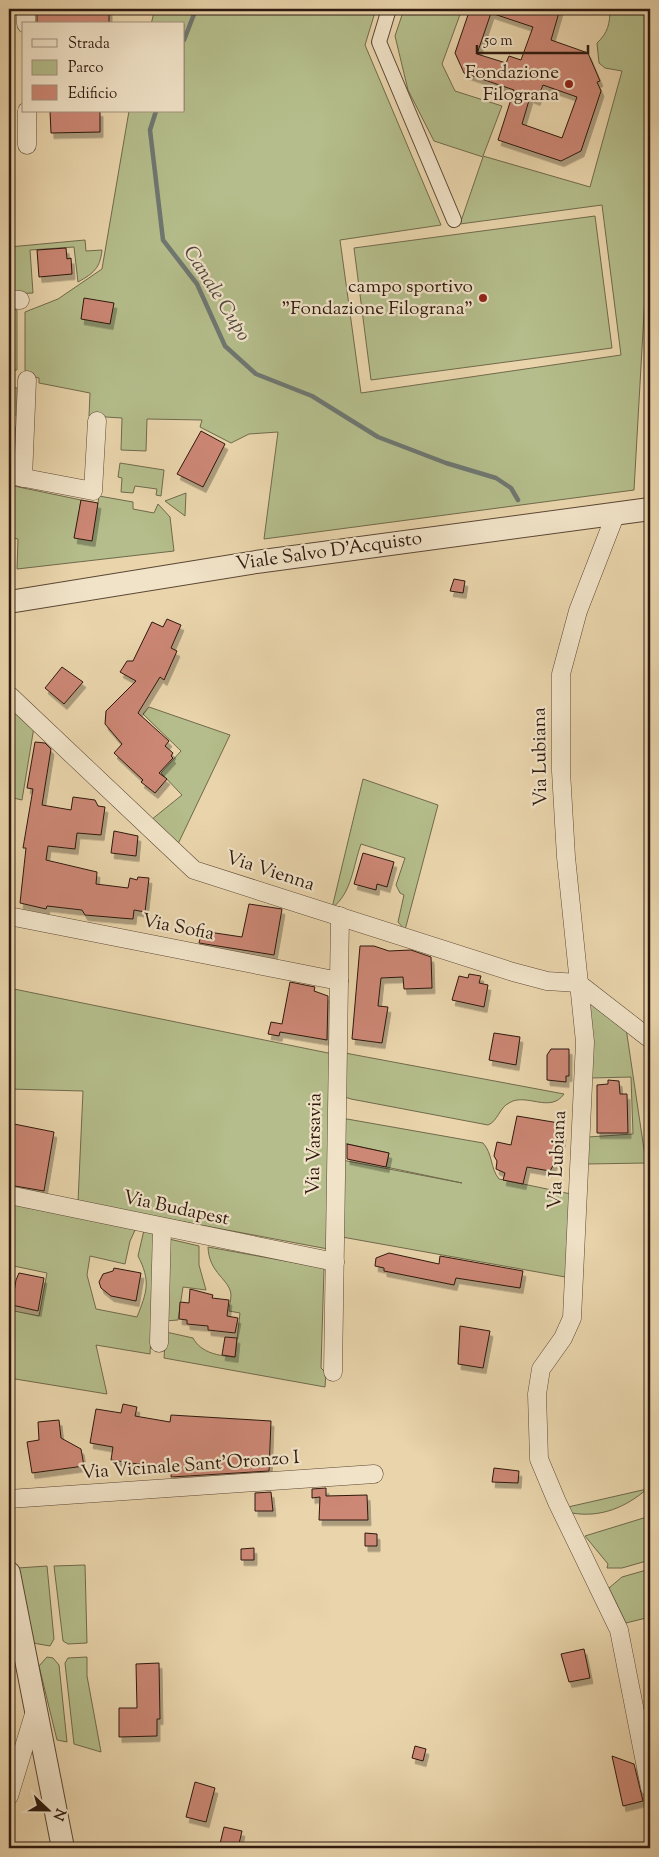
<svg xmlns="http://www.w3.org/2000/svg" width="659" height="1857" viewBox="0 0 659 1857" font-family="'Sorts Mill Goudy',serif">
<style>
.green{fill:#b4bd8b;stroke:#706a4c}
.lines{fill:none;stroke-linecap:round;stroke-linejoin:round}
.stream{stroke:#6f7771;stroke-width:4.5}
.building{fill:#cc8774;stroke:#2d180e;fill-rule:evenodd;filter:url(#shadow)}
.pedestrian-casing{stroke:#5c4735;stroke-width:16}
.minor-casing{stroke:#5c4735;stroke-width:19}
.tertiary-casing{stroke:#5c4735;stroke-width:24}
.pedestrian{stroke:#f1e3c8;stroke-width:14}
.minor{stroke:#f1e3c8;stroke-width:18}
.tertiary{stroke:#f1e3c8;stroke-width:22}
.poi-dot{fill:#8f2418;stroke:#f1e3c8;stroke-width:2}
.labels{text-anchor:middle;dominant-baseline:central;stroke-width:4.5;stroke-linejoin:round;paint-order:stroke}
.poi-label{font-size:19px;fill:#2d180e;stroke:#f1e3c8;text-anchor:end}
.street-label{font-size:19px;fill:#2d180e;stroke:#f1e3c8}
.water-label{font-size:20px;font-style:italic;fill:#4e4740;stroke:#f1e3c8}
</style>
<defs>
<filter id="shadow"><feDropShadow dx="3" dy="5.5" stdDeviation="0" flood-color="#0004"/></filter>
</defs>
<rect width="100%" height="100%" fill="#e9d4ab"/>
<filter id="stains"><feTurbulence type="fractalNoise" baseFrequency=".004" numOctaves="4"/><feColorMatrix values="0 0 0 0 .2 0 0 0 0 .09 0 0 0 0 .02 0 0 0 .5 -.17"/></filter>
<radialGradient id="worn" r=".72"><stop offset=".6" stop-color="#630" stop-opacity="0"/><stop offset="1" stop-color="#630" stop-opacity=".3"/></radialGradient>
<g class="green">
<path d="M155 9H376L365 45 441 225 340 240 361 393 621 355 602 205 460 224 483 157 434 141 408 90 395 36 404 9H462L442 64 455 91 502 106 483 156 590 187 622 71 605 68 599 63 597 43C608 33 610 23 610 9H650V207L634 490 264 539 278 432 249 434 231 443 200 427 202 420 147 419 146 451 121 450 122 418 89 416 90 393 39 383V378L25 375V312L58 299 102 269 129 111H184V24H151Z"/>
<path d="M595 216 612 348 371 380 354 248Z"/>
<path d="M85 240 86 251 102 250C100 268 94 273 78 282L74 247 30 250 33 293 9 294V247Z"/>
<path d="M9 308 17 310V370H9Z"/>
<path d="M9 386 17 388V415L9 414Z"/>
<path d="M16 427 15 470 9 469V430Z"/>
<path d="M120 463 164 470 161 496 156 495 157 489 135 486 133 493 121 492 122 478 118 477Z"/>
<path d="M9 485 81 500 75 538 98 503 99 496 133 502V509L154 513 158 504 170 517 174 551 17 569 18 539 9 537Z"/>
<path d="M186 493 185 516 165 501Z"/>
<path d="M9 704 34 727 22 800 9 797Z"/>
<path d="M149 707 230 735 177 846 151 820 182 795 161 773 181 751 143 714Z"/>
<path d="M363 779 438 805 405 930 398 922 404 895 400 893 396 885 405 858 361 844C353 866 352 893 332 908Z"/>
<path d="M9 988 333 1054 328 1249 78 1202 83 1091 9 1089Z"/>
<path d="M587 996 626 1028 646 1163 587 1164 588 1137 633 1134 631 1077 591 1078Z"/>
<path d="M345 1053 564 1094C550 1114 526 1092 509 1103 499 1108 498 1121 488 1125L351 1099 345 1097Z"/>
<path d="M347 1119 483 1143C493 1154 490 1168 499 1179L571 1194V1278L342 1237V1160L462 1183 386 1167 389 1153 343 1143V1120Z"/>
<path d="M9 1200 136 1228 130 1241 125 1264 90 1256 87 1275 96 1309 137 1317C147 1292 151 1281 138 1256L144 1230 156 1232 150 1354 96 1345 107 1394 9 1378V1310L39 1316 47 1273 9 1265Z"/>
<path d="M169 1239 199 1246V1265L206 1290 183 1287 178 1320 165 1321Z"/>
<path d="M208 1247 324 1268 321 1368 326 1373 325 1387 164 1358 166 1332 193 1338C201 1353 219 1356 235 1357L240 1313 229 1311C229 1306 231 1300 231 1295 230 1279 209 1274 208 1247Z"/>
<path d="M647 1489C626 1507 601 1518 572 1513L568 1507Z"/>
<path d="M650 1516V1560L622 1568H607L608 1564 585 1536Z"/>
<path d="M85 1565 87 1643 68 1644 63 1641 54 1566Z"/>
<path d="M47 1566 54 1639 50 1646 33 1643 18 1568Z"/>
<path d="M650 1569V1617L626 1623 609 1588 622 1577Z"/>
<path d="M47 1657 53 1658 59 1665 67 1742 57 1740 39 1666Z"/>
<path d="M87 1657V1676L101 1752 74 1744 65 1663 68 1658Z"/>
</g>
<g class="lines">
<g class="stream">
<path d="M184 40 196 9"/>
<path d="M156 111 150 130 163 240 197 284 225 346 256 374 312 396 378 437 446 463 496 478 511 488 518 500"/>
</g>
</g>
<g class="building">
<rect x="37" y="9" width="72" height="15"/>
<path d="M470 9H560L551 40 588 53 600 81 597 82 601 91 581 151 561 161 498 140 514 90 464 73 455 53ZM491 13 533 27 521 60 509 56 506 63 477 54ZM543 85 577 97 562 138 522 124 530 97 537 100Z"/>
<path d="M50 111H100V132L51 133Z"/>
<path d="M66 248 67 259 71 258 72 274 39 277 37 250Z"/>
<path d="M84 298 114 303 110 324 81 319Z"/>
<path d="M201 431 225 444 203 487 177 474Z"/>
<path d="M81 500 98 503 92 541 74 538Z"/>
<path d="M454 579 465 581 463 593 450 591Z"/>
<path d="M167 619 181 625 171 648 177 651 164 680 160 677 138 713 169 741 165 746 173 753 171 756 173 758 159 773 167 779 155 793 141 782 143 780 114 753 122 744 105 724 106 711 136 681 120 672 127 661H133L152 622 163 627Z"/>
<path d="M62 667 83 682 64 704 45 688Z"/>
<path d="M35 742 45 743 51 749 42 805 71 810 73 797 95 800 98 806 105 807 101 835 77 833 75 849 48 846 46 860 97 872 96 884 128 888 130 878 137 880 138 877 149 878 145 912 134 910 133 919 120 918 85 915 82 910 47 906 46 909 20 903 26 848H23L33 789 27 788Z"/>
<path d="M114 831 138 836 136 856 111 853Z"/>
<path d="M363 853 394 862 387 887 377 884 376 890 354 884Z"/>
<path d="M249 904 282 909 274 955 199 943 202 931 242 937Z"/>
<path d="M360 946H374L389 951 411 950 431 957 432 988 404 989 403 977 381 978 378 1006 388 1007 382 1043 352 1039Z"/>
<path d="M469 974 481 976 479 983 488 985 484 1007 452 1000 459 976 468 978Z"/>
<path d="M290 982 315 987 314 991 328 996 327 1040 280 1032 279 1036 268 1034 271 1022 282 1024Z"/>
<path d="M494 1033 520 1037 516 1065 489 1060Z"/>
<path d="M551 1049H569V1076H566V1082L547 1080V1055Z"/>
<path d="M608 1080 619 1081 620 1094H627L628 1133H597V1085L608 1084Z"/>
<path d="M517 1116 559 1123 563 1135 560 1153 550 1171 527 1167 523 1184 503 1180 505 1173 496 1169 497 1161 494 1156 497 1142 511 1145Z"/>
<path d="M9 1123 54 1132 44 1191 9 1185Z"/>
<path d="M347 1144 389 1153 386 1167 347 1159Z"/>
<path d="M389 1253 439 1264 440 1256 523 1271 520 1288 456 1278 454 1285 384 1271V1268L375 1266 376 1258Z"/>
<path d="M114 1268 141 1273 136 1301 111 1296 101 1288 99 1282 103 1274 113 1271Z"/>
<path d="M19 1273 44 1278 38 1311 12 1305 16 1280Z"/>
<path d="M190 1289 213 1295 212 1298 229 1300 227 1316 238 1318 235 1333 208 1330V1326L187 1324V1320L179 1319 180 1302 189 1303Z"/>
<path d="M460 1326 490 1331 483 1368 458 1364Z"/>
<path d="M225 1337 237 1338 235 1357 222 1355Z"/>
<path d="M123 1404 137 1407 135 1416 170 1422 171 1415 271 1421 269 1471 171 1477 172 1469 111 1460 113 1447 90 1443 96 1409 121 1413Z"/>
<path d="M59 1420 61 1438 81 1449 84 1466 32 1473 27 1442 39 1440 38 1422Z"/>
<path d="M494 1468 519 1471 518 1483 492 1482Z"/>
<path d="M326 1488V1496L367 1495 368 1520H319L320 1497 312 1498V1489Z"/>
<path d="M271 1492 273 1511H255V1493Z"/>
<path d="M365 1533 377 1534V1546H365Z"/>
<path d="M254 1548V1560H241V1549Z"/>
<path d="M584 1649 590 1678 569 1682 561 1654Z"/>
<path d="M159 1663 160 1719H157V1736L119 1737V1708H137L136 1664Z"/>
<path d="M415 1746 426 1749 423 1761 412 1758Z"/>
<path d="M612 1756 634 1764 643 1801 623 1806Z"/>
<path d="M195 1782 215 1788 206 1822 186 1817Z"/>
<path d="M224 1827 242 1831 238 1848H219Z"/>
</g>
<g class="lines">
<g class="pedestrian-casing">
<path id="pedestrian" d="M389 9 379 42 454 220"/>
</g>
<g class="minor-casing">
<g id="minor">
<path d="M26 9V24"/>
<path d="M27 111V145"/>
<path d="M9 299 20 300"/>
<path d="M9 475 93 491 97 421"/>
<path d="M23 478 27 380"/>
<path d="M616 513 578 611 561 674V771L566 857 585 1042 572 1318 563 1338 541 1369 537 1394 539 1459 557 1502 619 1630 650 1788"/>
<path d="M9 695 194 870 513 972 547 981 578 983 650 1039"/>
<path d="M9 916 339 981"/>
<path d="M9 1195 335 1262"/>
<path d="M159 1343 162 1228"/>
<path d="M333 1372 340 916"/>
<path d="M9 1499 374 1474"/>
<path d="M9 1796 35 1711"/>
</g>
</g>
<g class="tertiary-casing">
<g id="tertiary">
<path d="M9 602 256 562 650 509"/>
<path d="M9 1573 63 1848"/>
</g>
</g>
<use href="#pedestrian" class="pedestrian"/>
<use href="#minor" class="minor"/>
<use href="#tertiary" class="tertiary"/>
</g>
<g class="poi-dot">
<circle cx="569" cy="84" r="5"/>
<circle cx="483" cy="298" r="5"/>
</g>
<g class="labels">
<g class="poi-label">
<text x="559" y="73">Fondazione<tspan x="559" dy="22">Filograna</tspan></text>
<text x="473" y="287">campo sportivo<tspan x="473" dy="22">"Fondazione Filograna"</tspan></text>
</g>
<g class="street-label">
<text transform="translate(329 552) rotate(-8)">Viale Salvo D'Acquisto</text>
<text transform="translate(541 757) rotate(-91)">Via Lubiana</text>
<text transform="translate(270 872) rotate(18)">Via Vienna</text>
<text transform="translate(178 928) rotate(11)">Via Sofia</text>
<text transform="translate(315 1144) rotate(-89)">Via Varsavia</text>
<text transform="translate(558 1160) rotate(-87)">Via Lubiana</text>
<text transform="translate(176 1209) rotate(12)">Via Budapest</text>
<text transform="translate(190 1466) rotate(-4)">Via Vicinale Sant'Oronzo I</text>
</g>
<g class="water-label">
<text transform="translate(216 294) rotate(58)">Canale Cupo</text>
</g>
</g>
<rect width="659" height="1857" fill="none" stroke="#e9d4ab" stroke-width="30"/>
<rect x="10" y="10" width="639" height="1837" fill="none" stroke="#2d180e" stroke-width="2.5"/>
<rect x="15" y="15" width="629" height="1827" fill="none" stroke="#2d180e"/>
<rect x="22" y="22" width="162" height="90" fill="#f1e3c8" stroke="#a3927e"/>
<rect x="32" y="39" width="25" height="8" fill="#f1e3c8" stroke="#a3927e"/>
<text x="68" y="48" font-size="15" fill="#2d180e">Strada</text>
<rect x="32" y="60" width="25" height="15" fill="#b4bd8b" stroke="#a3927e"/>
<text x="68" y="72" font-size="15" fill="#2d180e">Parco</text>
<rect x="32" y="85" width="25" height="15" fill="#cc8774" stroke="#a3927e"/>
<text x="68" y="98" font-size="15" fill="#2d180e">Edificio</text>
<g transform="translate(48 1810) rotate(112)" stroke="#f1e3c8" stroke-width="4" paint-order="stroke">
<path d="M0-4L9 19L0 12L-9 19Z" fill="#2d180e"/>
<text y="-8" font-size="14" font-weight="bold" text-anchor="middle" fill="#2d180e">N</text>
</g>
<path d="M477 45v8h111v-8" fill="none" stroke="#2d180e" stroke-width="2.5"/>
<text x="484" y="45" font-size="15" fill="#2d180e" stroke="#f1e3c8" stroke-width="4" paint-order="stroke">50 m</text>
<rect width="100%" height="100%" filter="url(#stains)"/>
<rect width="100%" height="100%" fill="url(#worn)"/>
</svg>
